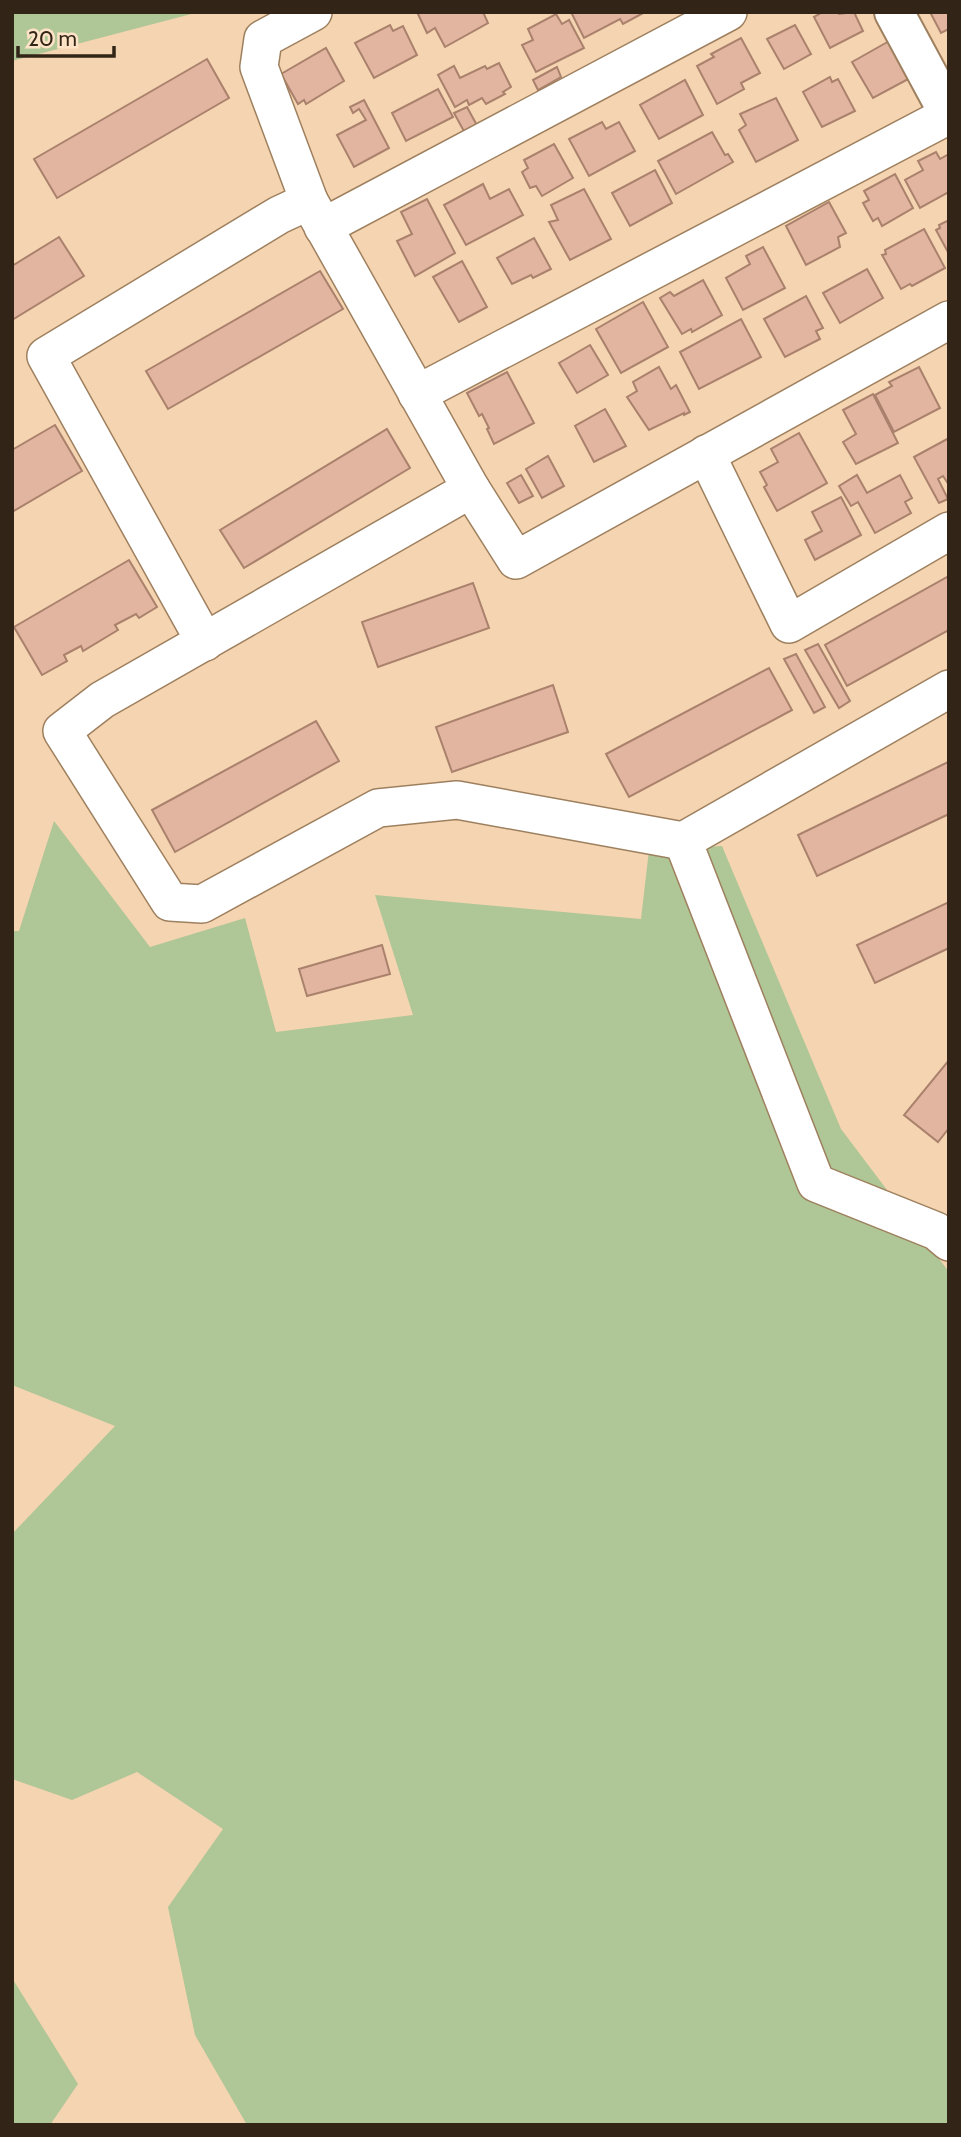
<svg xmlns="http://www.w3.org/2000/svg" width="961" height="2137" viewBox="0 0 961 2137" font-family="Cabin,sans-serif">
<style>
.green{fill:#afc696}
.building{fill:#e1b59f;stroke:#aa816c;stroke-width:2}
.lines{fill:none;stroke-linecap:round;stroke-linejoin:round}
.minor-casing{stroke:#9e805f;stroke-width:40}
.tertiary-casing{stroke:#9e805f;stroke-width:42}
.minor{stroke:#fff;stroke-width:37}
.tertiary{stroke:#fff;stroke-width:38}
</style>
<rect width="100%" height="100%" fill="#f5d4b1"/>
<g class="green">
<path d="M12 12H199L12 61Z"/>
<path d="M54 821 150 947 245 918 276 1032 413 1015 375 895 641 919 649 850 722 846 841 1129 949 1272V2125H247L195 2035 168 1907 223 1829 137 1772 72 1800 12 1779V1534L115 1426 12 1385V931H19Z"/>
<path d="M12 1978 78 2084 50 2125H12Z"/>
</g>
<g class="building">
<path d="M421 12H483L488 23 445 47 435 28 427 33 418 14Z"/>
<path d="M571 12H645L623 24 620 19 584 38Z"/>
<path d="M823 12H838L839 14 854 12 863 31 830 48 814 17Z"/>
<path d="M930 12H949V29L941 33Z"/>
<path d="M556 14 562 24 569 20 584 48 536 72 522 45 533 40 528 29Z"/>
<path d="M390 25 393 31 403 26 417 55 374 78 355 43Z"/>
<path d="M795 25 811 54 784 69 767 39Z"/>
<path d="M741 38 760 73 741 83 744 89 717 104 697 66 714 57 711 54Z"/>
<path d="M891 40 912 77 873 98 852 62Z"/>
<path d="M326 48 344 81 306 104 304 100 298 104 281 74Z"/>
<path d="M207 59 229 98 57 198 34 159Z"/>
<path d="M499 63 511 87 503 92 505 94 486 104 482 98 469 105 467 100 455 107 438 75 454 66 460 78 485 66 487 69Z"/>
<path d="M557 67 561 77 538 90 533 80Z"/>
<path d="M830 77 832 82 838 79 855 111 822 127 803 92Z"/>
<path d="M685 80 703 115 659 139 640 105Z"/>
<path d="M438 89 453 117 406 141 392 113Z"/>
<path d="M776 98 798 140 756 162 739 130 746 125 740 114Z"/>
<path d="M364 100 389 148 354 167 337 135 366 120 359 109 353 113 350 107Z"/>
<path d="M467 107 479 129 466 135 454 113Z"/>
<path d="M602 122 606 129 619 122 635 151 589 176 569 139Z"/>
<path d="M712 132 725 155 728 154 733 162 676 194 658 161Z"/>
<path d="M554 144 573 178 542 196 536 186 530 188 522 172 528 168 524 160Z"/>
<path d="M936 152 940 159 949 154V192L920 208 905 180 923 170 918 161Z"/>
<path d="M655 170 672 203 630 226 612 193Z"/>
<path d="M895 174 913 208 882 226 878 218 873 221 863 203 869 200 864 191Z"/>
<path d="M483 184 490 199 509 189 523 215 466 245 444 205Z"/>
<path d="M584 189 611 239 570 260 549 222 558 220 551 205Z"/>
<path d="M427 199 455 253 415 276 397 241 412 234 401 212Z"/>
<path d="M829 202 846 233 838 237 840 247 806 265 786 226Z"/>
<path d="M949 220V254L936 230 940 228 939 225Z"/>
<path d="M924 229 945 268 912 286 910 284 901 289 882 255 886 254 885 250Z"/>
<path d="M59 237 84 276 12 320V266Z"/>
<path d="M534 238 551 269 533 278 531 275 512 284 497 258Z"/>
<path d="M763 247 785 288 743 310 726 278 750 264 746 256Z"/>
<path d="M462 261 487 307 459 322 433 277Z"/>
<path d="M867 269 883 298 840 323 823 293Z"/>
<path d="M320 271 343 309 168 409 146 371Z"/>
<path d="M703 280 722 315 692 332 691 329 682 334 660 298 670 292 674 296Z"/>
<path d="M806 296 823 328 816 331 820 339 785 357 764 319Z"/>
<path d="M643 302 668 347 621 373 596 329Z"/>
<path d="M741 319 761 357 699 389 680 352Z"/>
<path d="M590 345 608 375 577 393 559 363Z"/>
<path d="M659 367 671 389 676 385 690 412 684 415V413L649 430 627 397 637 391 633 382Z"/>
<path d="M919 367 940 408 894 432 875 395 892 386 889 382Z"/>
<path d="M507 372 534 423 494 444 487 429 489 428 482 414 479 416 467 393Z"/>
<path d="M873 394 898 443 856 464 843 442 856 434 843 410Z"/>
<path d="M605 409 626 446 594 462 575 426Z"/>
<path d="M55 425 82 471 12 512V450Z"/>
<path d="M387 429 410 468 244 568 220 530Z"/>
<path d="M799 433 827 483 777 511 764 487 767 485 760 472 778 462 771 449Z"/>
<path d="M949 438V485L943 476 938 479 948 499 939 503 914 457Z"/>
<path d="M548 456 564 486 542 498 526 469Z"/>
<path d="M521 475 533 496 519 503 507 483Z"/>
<path d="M857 475 867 493 900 475 912 498 905 502 911 513 875 533 858 502 851 506 839 486Z"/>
<path d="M841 497 861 535 815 560 805 540 822 531 812 512Z"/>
<path d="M129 560 157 607 139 618 136 614 115 625 118 630 83 651 81 646 64 655 67 661 42 675 14 627Z"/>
<path d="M949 576V630L847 686 825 645Z"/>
<path d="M473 583 489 628 378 667 362 622Z"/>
<path d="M818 644 850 701 839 708 805 650Z"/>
<path d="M796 654 825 707 814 713 784 659Z"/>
<path d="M769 668 792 710 629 797 606 754Z"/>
<path d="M553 685 568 732 452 772 436 727Z"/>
<path d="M316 721 339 761 175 852 152 810Z"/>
<path d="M948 762 949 814 817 876 798 835Z"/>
<path d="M949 902V948L875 983 857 945Z"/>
<path d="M382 945 390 974 307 996 299 969Z"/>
<path d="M949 1060V1128L938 1142 904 1115Z"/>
</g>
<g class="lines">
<g class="minor-casing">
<g id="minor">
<path d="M309 201 471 489 516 560 949 320"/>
<path d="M323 227 728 12"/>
<path d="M417 394 949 115"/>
<path d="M706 454 789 624 949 531"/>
<path d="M471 489 102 700 62 731 170 902 202 904 378 808 457 800 683 841 949 689"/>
<path d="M205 642 46 356 279 215 309 201 259 67 263 39 313 12"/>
<path d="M683 841 816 1183 936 1231 949 1242"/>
</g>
</g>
<g class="tertiary-casing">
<path id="tertiary" d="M894 12 949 114"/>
</g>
<use href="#minor" class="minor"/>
<use href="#tertiary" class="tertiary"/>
</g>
<rect width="961" height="2137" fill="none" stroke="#322518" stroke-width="28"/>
<path d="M18 46v10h96v-10" fill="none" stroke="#322518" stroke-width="3.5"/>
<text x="28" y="46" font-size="21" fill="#322518" stroke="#fee3c7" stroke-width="5" paint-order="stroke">20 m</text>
</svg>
